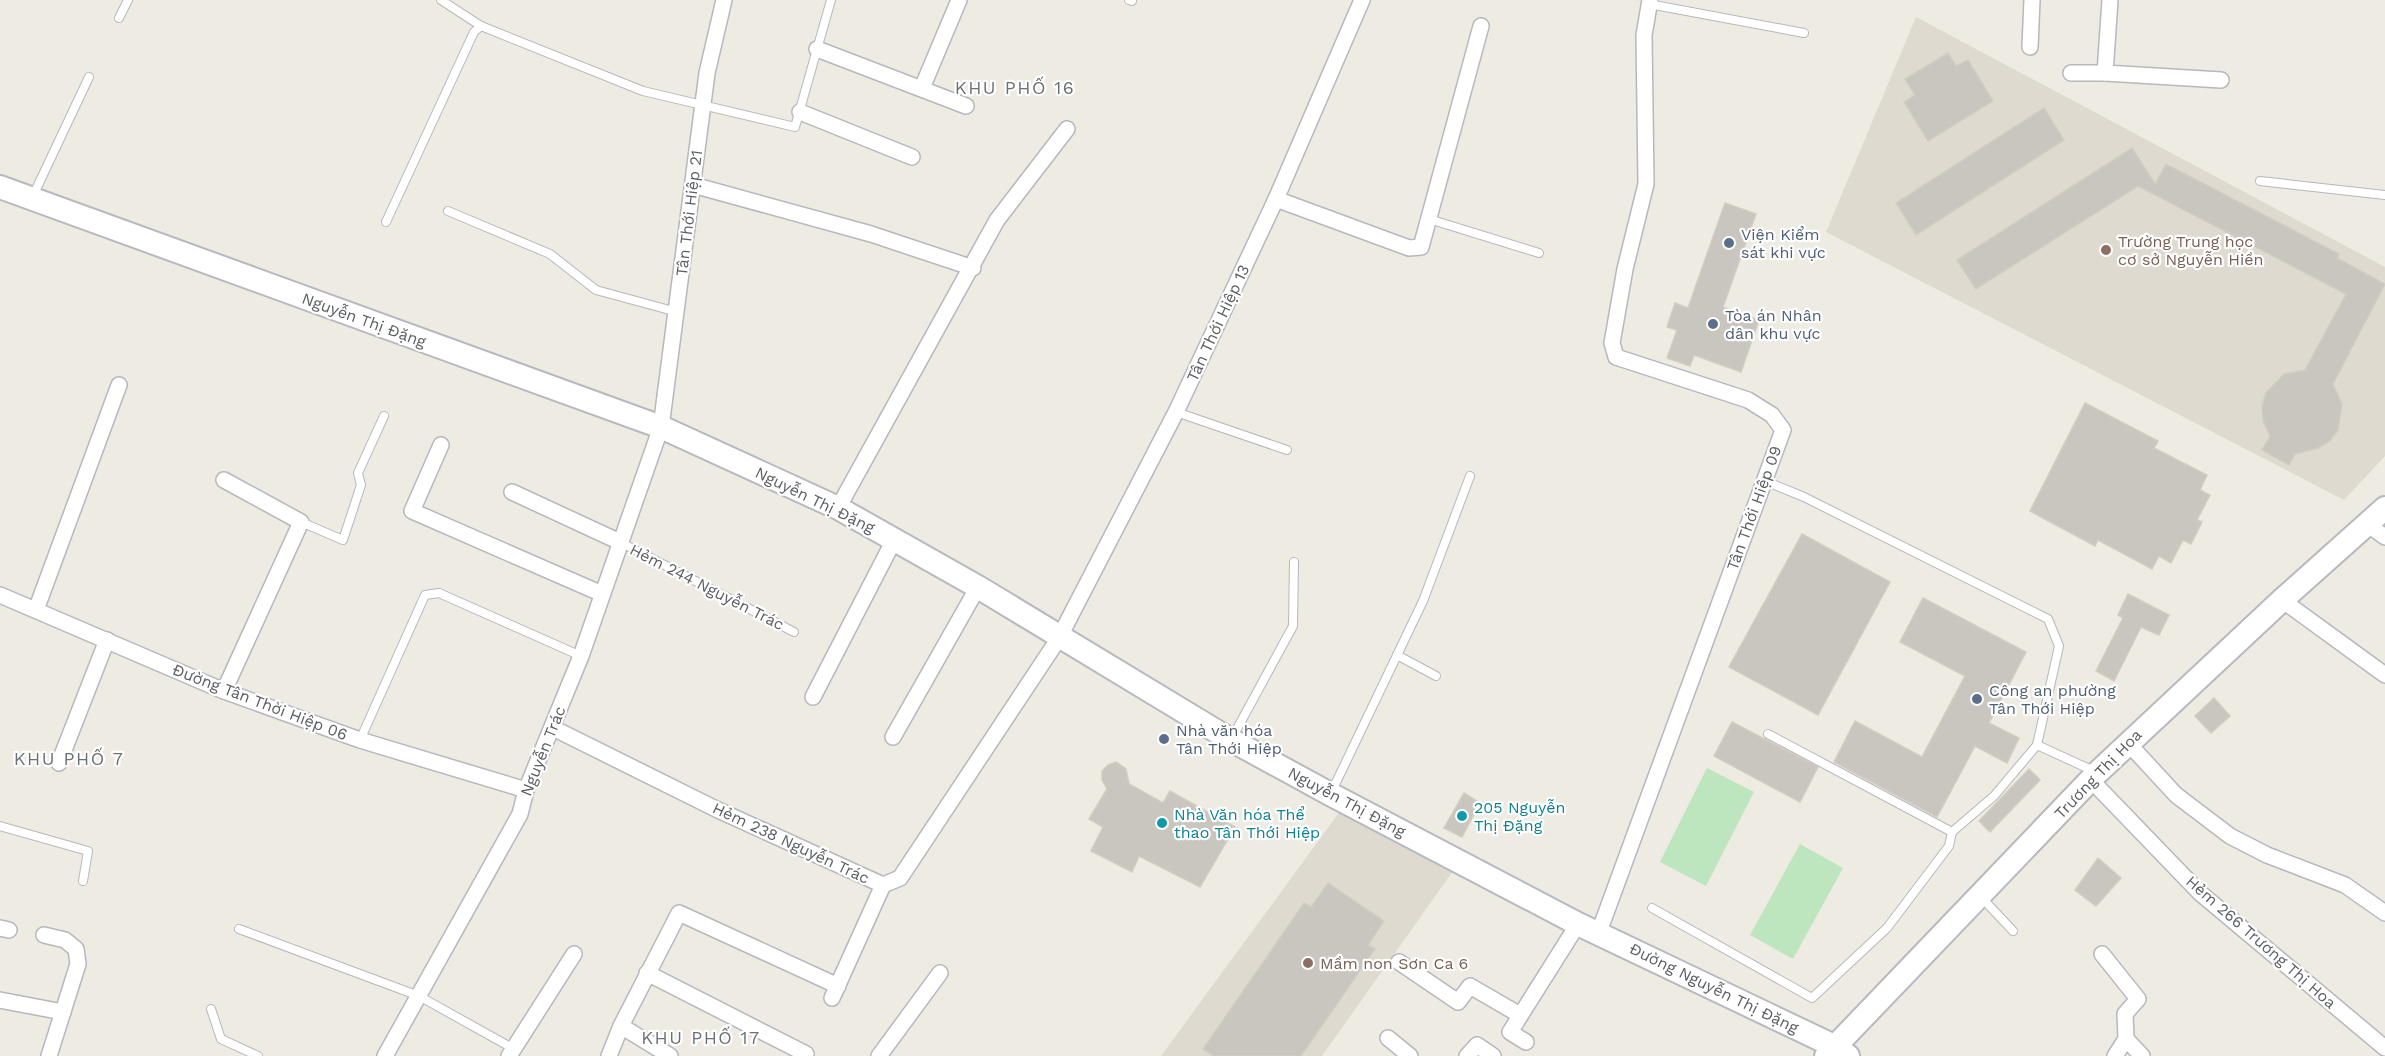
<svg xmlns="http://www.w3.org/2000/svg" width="2385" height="1056" viewBox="0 0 2385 1056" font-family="'Work Sans',sans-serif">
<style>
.education{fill:#dedad0}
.green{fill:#bde6be}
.building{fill:#c9c6bf;stroke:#d2cdc0;stroke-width:1.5}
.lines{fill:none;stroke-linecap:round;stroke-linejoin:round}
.lane-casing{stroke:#b5b8bd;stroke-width:10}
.street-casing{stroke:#b5b8bd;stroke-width:18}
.secondary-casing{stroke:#b6b9bf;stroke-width:26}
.lane{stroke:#fff;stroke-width:8}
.street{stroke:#fff;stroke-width:15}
.secondary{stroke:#fff;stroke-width:22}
.service-dot{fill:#5c6f8a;stroke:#fff;stroke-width:2}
.education-dot{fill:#8d6e63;stroke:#fff;stroke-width:2}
.culture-dot{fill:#0f9aa8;stroke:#fff;stroke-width:2}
.labels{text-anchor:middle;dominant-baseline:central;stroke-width:4.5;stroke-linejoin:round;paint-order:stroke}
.street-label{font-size:16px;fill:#5a5e63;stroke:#fff}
.service-label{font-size:16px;fill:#4e5e75;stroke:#fff;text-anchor:start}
.education-label{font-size:16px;fill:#785e54;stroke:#fff;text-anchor:start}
.culture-label{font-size:16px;fill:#0d838f;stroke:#fff;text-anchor:start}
.neighbourhood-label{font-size:18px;letter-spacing:1.5px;fill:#6b7075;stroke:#fff}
</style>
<rect width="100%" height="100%" fill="#eeebe2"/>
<g class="education">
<path d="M1916 17 2385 267V456L2344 500 1826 232Z"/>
<path d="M1341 810 1453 871 1322 1056H1161Z"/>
</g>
<g class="green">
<path d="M1707 768 1754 792 1706 886 1660 862Z"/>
<path d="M1800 844 1843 868 1793 959 1750 935Z"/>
</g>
<g class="building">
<path d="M1948 53 1956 66 1968 60 1993 101 1928 141 1904 102 1915 95 1905 79Z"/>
<path d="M2044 108 2064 140 1916 235 1896 203Z"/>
<path d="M2132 148 2155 184 2166 164 2339 254 2337 258 2385 284 2333 384 2342 404 2338 430 2330 441 2318 448 2295 454 2289 465 2262 450 2270 436 2263 420 2262 406 2266 393 2284 374 2305 370 2346 294 2138 186 1976 289 1957 260Z"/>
<path d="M1725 203 1756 214 1723 307 1759 320 1741 372 1694 355 1690 366 1667 358 1677 330 1667 327 1675 303 1688 308Z"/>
<path d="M2085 403 2158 441 2154 448 2207 475 2200 490 2210 495 2197 520 2202 522 2191 544 2183 540 2171 563 2159 556 2152 569 2098 540 2095 546 2030 511Z"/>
<path d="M1802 534 1890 582 1818 715 1729 667Z"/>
<path d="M2128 594 2169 615 2159 635 2141 627 2114 681 2096 671 2123 618 2118 615Z"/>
<path d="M1923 598 2026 652 1989 723 2019 738 2007 763 1975 746 1937 817 1834 762 1855 721 1922 757 1965 676 1900 642Z"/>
<path d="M2214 698 2230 716 2211 733 2195 716Z"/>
<path d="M1732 722 1818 767 1800 802 1714 756Z"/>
<path d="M1116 762 1126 769 1129 784 1163 803 1170 791 1235 827 1200 887 1139 856 1132 872 1091 851 1103 827 1089 819 1107 789 1102 780V771L1108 765Z"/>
<path d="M2029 769 2040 780 1990 832 1979 821Z"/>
<path d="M1464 793 1480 803 1462 837 1444 828Z"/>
<path d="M2098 858 2121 878 2096 906 2075 890Z"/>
<path d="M1328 883 1384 921 1368 945 1375 949 1301 1056H1214L1203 1049 1304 903 1311 907Z"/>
</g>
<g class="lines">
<g class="lane-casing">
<g id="lane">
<path d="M441 0 481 26"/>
<path d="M1129 0 1132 1"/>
<path d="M1649 4 1804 33"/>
<path d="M119 18 128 0"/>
<path d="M2260 181 2385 195"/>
<path d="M32 198 89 77"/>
<path d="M448 211 550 254 596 290 677 312"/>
<path d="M1429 219 1539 253"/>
<path d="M386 222 474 32 481 26 643 91 795 127 831 0"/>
<path d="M1176 412 1287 450"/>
<path d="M1765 481 1804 497 2048 619 2059 646 2037 745 2096 772"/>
<path d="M301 522 343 540 361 485 358 473 384 416"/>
<path d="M620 542 794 632"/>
<path d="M1397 655 1436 676"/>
<path d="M1768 734 1952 832 1994 796 2037 745"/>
<path d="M1232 738 1293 626 1294 562"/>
<path d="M360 740 425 595 439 593 581 656"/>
<path d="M1331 793 1423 601 1470 476"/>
<path d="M0 826 88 851 83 881"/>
<path d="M1982 898 2013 931"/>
<path d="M1652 908 1812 998 1887 928 1949 846 1952 832"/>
<path d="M239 929 419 996 514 1049"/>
<path d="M211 1009 221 1039 258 1056"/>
</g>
</g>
<g class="street-casing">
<g id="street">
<path d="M2110 0 2105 73 2221 80"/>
<path d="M2030 47 2032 0"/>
<path d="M817 49 966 106"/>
<path d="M2071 73H2105"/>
<path d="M922 88 959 0"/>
<path d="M800 112 912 157"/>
<path d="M693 185 871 234 973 268"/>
<path d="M1276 199 1409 248 1421 247 1481 26"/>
<path d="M441 445 412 511 600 593"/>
<path d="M224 480 301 522 224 691"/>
<path d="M512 492 620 542"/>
<path d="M838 508 997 220 1067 129"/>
<path d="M2367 524 2385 537"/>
<path d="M0 595 224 691 360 740 526 790"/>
<path d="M2282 600 2385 675"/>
<path d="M36 610 119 385"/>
<path d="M813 697 894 540"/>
<path d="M553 728 718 810 883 885 900 878 1059 638 1176 412 1276 199 1362 0"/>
<path d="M893 737 978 587"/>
<path d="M2128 743 2176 795 2230 836 2267 855 2345 885 2385 913"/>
<path d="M59 763 107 640"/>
<path d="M2091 780 2200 893 2385 1048"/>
<path d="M0 928 9 930"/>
<path d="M1599 932 1783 430 1772 415 1748 400 1616 357 1612 343 1625 269 1646 184 1644 35 1650 0"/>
<path d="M44 935 65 940 76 949 78 964 49 1056"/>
<path d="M2102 954 2138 999 2125 1014 2126 1039"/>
<path d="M1399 962 1458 1002 1470 986 1520 1015"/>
<path d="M647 973 806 1054"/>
<path d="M832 998 883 885"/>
<path d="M0 1000 63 1012"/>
<path d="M621 1026 670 1056"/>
<path d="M1388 1038 1410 1056"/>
<path d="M1526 1042 1510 1032 1578 924"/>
<path d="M385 1056 520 814 526 790 581 656 661 427 707 73 724 0"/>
<path d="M509 1056 574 954"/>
<path d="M609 1056 621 1026 679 913 838 986"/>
<path d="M879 1056 940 973"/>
<path d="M1467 1056 1477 1045 1493 1056"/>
<path d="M2115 1056 2126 1039 2142 1056"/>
</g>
</g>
<g class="secondary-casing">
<g id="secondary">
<path d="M0 187 661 427 838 508 978 587 1231 740 1330 794 1578 924 1836 1047 1848 1056"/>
<path d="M1826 1056 2097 773 2282 600 2385 508"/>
</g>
</g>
<use href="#lane" class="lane"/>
<use href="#street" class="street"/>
<use href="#secondary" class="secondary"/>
</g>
<g class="service-dot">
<circle cx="1729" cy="243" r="6"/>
<circle cx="1713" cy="324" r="6"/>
<circle cx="1977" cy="699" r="6"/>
<circle cx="1164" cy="739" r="6"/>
</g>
<g class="education-dot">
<circle cx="2106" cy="250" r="6"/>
<circle cx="1308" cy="963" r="6"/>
</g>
<g class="culture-dot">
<circle cx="1462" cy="816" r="6"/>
<circle cx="1162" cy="823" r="6"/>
</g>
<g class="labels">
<g class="street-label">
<text transform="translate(689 213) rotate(-83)">Tân Thới Hiệp 21</text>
<text transform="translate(364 320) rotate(20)">Nguyễn Thị Đặng</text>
<text transform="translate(1218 323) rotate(-65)">Tân Thới Hiệp 13</text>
<text transform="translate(815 500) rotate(26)">Nguyễn Thị Đặng</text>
<text transform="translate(1754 508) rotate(-70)">Tân Thới Hiệp 09</text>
<text transform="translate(707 587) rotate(27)">Hẻm 244 Nguyễn Trác</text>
<text transform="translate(260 702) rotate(21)">Đường Tân Thời Hiệp 06</text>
<text transform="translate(543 751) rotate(-68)">Nguyễn Trác</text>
<text transform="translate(2098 774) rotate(-46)">Trương Thị Hoa</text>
<text transform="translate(1347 802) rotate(28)">Nguyễn Thị Đặng</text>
<text transform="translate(791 843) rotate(25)">Hẻm 238 Nguyễn Trác</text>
<text transform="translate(2261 942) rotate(41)">Hẻm 266 Trương Thị Hoa</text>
<text transform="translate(1714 988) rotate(26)">Đường Nguyễn Thị Đặng</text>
</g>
<g class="service-label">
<text x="1741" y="234">Viện Kiểm<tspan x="1741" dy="18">sát khi vực</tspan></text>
<text x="1725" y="315">Tòa án Nhân<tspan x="1725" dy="18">dân khu vực</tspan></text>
<text x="1989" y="690">Công an phường<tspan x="1989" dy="18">Tân Thới Hiệp</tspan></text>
<text x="1176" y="730">Nhà văn hóa<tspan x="1176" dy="18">Tân Thới Hiệp</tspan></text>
</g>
<g class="education-label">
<text x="2118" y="241">Trường Trung học<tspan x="2118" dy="18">cơ sở Nguyễn Hiền</tspan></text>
<text x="1320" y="963">Mầm non Sơn Ca 6</text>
</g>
<g class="culture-label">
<text x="1474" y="807">205 Nguyễn<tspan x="1474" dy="18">Thị Đặng</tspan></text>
<text x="1174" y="814">Nhà Văn hóa Thể<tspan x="1174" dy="18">thao Tân Thới Hiệp</tspan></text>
</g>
<g class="neighbourhood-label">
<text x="1015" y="87">KHU PHỐ 16</text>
<text x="69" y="758">KHU PHỐ 7</text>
<text x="701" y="1037">KHU PHỐ 17</text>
</g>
</g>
</svg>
